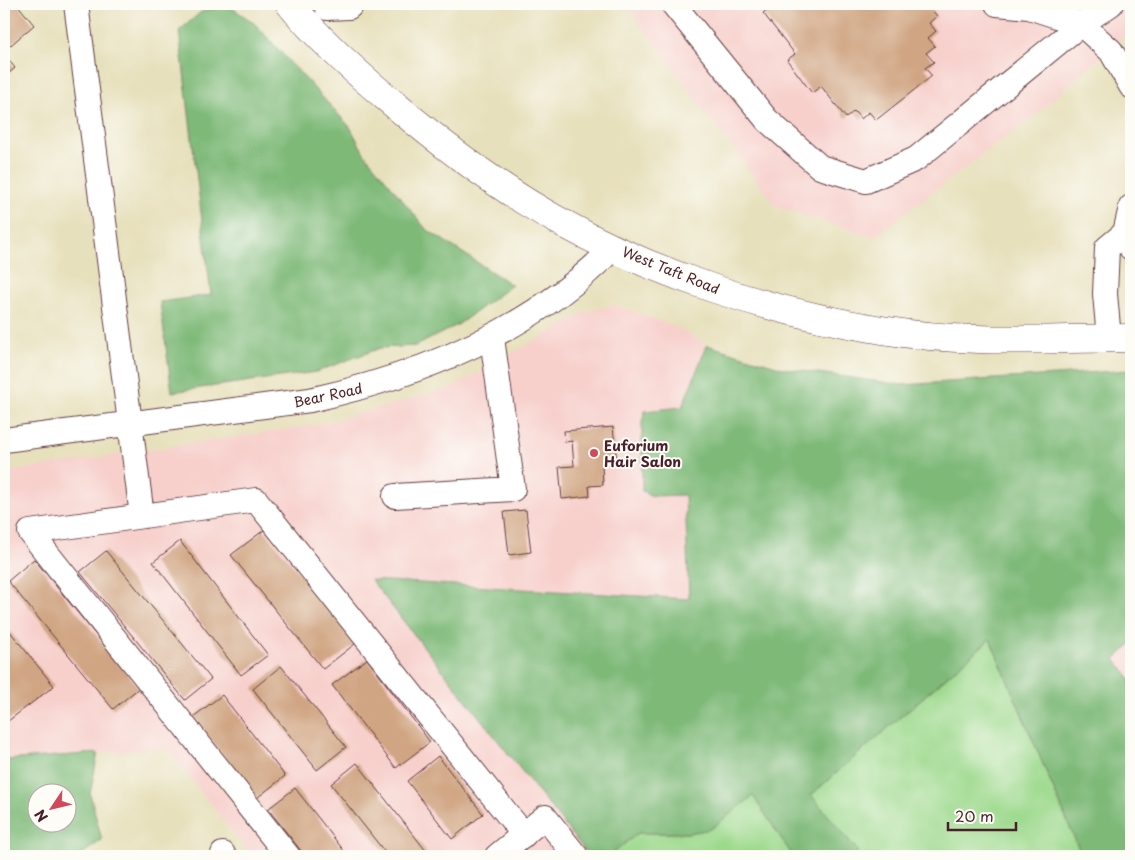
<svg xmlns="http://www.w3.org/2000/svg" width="1135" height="860" viewBox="0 0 1135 860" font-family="'Playpen Sans',sans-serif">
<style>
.built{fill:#f7d0cc}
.green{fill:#9dd98d;stroke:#747c5c}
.forest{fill:#7eb978;stroke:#646c52;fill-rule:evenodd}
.building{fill:#d0a583}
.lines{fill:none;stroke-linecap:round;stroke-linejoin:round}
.minor-casing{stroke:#623c41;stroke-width:26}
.major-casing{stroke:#623c41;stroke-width:29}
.minor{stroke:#fff;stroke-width:24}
.major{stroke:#fff;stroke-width:28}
.poi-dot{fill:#d1495b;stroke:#fdfcf7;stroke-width:2}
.labels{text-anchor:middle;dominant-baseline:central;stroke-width:4;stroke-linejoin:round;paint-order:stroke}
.street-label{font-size:14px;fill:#4a1f2b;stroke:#fdfcf7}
.poi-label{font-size:14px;font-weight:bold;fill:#4a1f2b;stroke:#fdfcf7;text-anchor:start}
</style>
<rect width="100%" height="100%" fill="#fdfcf7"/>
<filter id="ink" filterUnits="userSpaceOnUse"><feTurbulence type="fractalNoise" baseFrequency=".02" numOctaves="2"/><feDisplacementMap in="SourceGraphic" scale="10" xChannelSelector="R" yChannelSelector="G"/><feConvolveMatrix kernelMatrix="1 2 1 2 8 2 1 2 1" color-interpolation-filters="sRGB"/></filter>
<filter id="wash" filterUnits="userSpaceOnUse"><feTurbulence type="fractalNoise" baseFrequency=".0096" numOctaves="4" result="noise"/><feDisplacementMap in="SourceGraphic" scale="20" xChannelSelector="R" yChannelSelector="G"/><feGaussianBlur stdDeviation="1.12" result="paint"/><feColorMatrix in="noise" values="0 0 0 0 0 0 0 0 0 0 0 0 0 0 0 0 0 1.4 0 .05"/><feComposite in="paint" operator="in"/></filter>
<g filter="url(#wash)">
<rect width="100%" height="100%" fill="#e7e0bc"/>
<g class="built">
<path d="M625 4H1131V30L1034 116 873 237 776 206Z"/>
<path d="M615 305 675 326 707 345 682 407 645 411 652 496 685 494 689 599 372 580 591 856H251L167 748 4 760V472L321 424 451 388 586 312Z"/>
<path d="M1131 644V680L1114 659Z"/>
</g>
<g class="green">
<path d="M990 639 1082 856H853L858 852 811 795Z"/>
<path d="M753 795 793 856H609L638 833H689Z"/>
</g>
<g class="forest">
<path d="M226 4 253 22 350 127 364 153 426 229 512 285 459 324 416 346 380 348 316 372 172 392 160 302 211 295 179 31 201 12Z"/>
<path d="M707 345 783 368 902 385 1131 370V644L1115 659 1131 680V856H1082L990 639 811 795 858 851 853 856H793L753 796 711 829 689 833H638L609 856H589L371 580 689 599 685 495 652 496 642 491V422L645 411 682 407Z"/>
<path d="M98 753 90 794 102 840 79 856H4V760ZM38 792H68V822H38Z"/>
</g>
<g id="blocks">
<g class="building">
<path d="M4 4H17L34 25 4 51Z"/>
<path d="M769 4H927L937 16 929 23 936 31 928 38 935 46 926 53 934 62 925 68 932 76 876 120 869 112 861 119 854 111 846 118 821 86 812 93 787 60 795 54 763 13 771 6Z"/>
<path d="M4 54 15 68 4 77Z"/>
<path d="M613 427 617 464 602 466 603 485 589 486 590 496 562 499 559 467 574 466 572 441 565 442 564 431Z"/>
<path d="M526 510 531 552 509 555 504 512Z"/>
<path d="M264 530 356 643 323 669 231 555Z"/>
<path d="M180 541 268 655 241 675 153 562Z"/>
<path d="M106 551 211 679 185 700 80 572Z"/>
<path d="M34 559 139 688 113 709 8 581Z"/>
<path d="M4 624 54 686 8 721 4 715Z"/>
<path d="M367 659 430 742 396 768 332 685Z"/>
<path d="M281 666 346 747 317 770 253 689Z"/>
<path d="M222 695 285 776 257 798 193 717Z"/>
<path d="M438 756 483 814 452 839 407 781Z"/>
<path d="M357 763 427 852 421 856H388L331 784Z"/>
<path d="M295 788 348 856H305L268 809Z"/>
</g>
</g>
</g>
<g filter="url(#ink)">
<use href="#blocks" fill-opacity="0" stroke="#623c41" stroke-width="1"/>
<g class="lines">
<g class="minor-casing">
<g id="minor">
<path d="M76 4 142 516"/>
<path d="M327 4V8L349 7 352 4"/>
<path d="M673 4 767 120 820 167 866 181 916 159 1081 24 1111 51 1131 86"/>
<path d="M997 4 1029 7 1081 24"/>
<path d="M1081 24 1111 4"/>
<path d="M1131 248 1125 233 1131 207"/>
<path d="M1109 338 1105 294 1107 248 1125 233"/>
<path d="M4 440 310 400C422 375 532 331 614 247"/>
<path d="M395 496 513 489 492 338"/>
<path d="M223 854 224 856"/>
<path d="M288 856 30 532 256 500 524 835"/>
<path d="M497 856 545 817 576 856"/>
</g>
</g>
<g class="major-casing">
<path id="major" d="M290 4C319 40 360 76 395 105 446 148 499 188 557 220 656 275 770 312 882 330 964 344 1048 339 1131 338"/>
</g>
<use href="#minor" class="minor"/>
<use href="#major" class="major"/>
</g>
</g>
<circle class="poi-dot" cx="594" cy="453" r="5"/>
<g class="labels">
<g class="street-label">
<text transform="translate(671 270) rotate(22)">West Taft Road</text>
<text transform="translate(328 395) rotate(-12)">Bear Road</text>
</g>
<g class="poi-label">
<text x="604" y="445">Euforium<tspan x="604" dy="16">Hair Salon</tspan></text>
</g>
</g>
<rect width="1135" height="860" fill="none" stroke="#fdfcf7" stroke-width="20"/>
<g transform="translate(52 808) rotate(235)"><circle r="24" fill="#fdfcf7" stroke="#b5a4a5"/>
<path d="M0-4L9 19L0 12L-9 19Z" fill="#d1495b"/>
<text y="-8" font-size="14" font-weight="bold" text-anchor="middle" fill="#4a1f2b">N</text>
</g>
<path d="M948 822v8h68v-8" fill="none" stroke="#4a1f2b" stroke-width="2.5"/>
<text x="955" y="822" font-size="15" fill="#4a1f2b" stroke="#fdfcf7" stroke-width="4" paint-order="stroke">20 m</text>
</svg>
